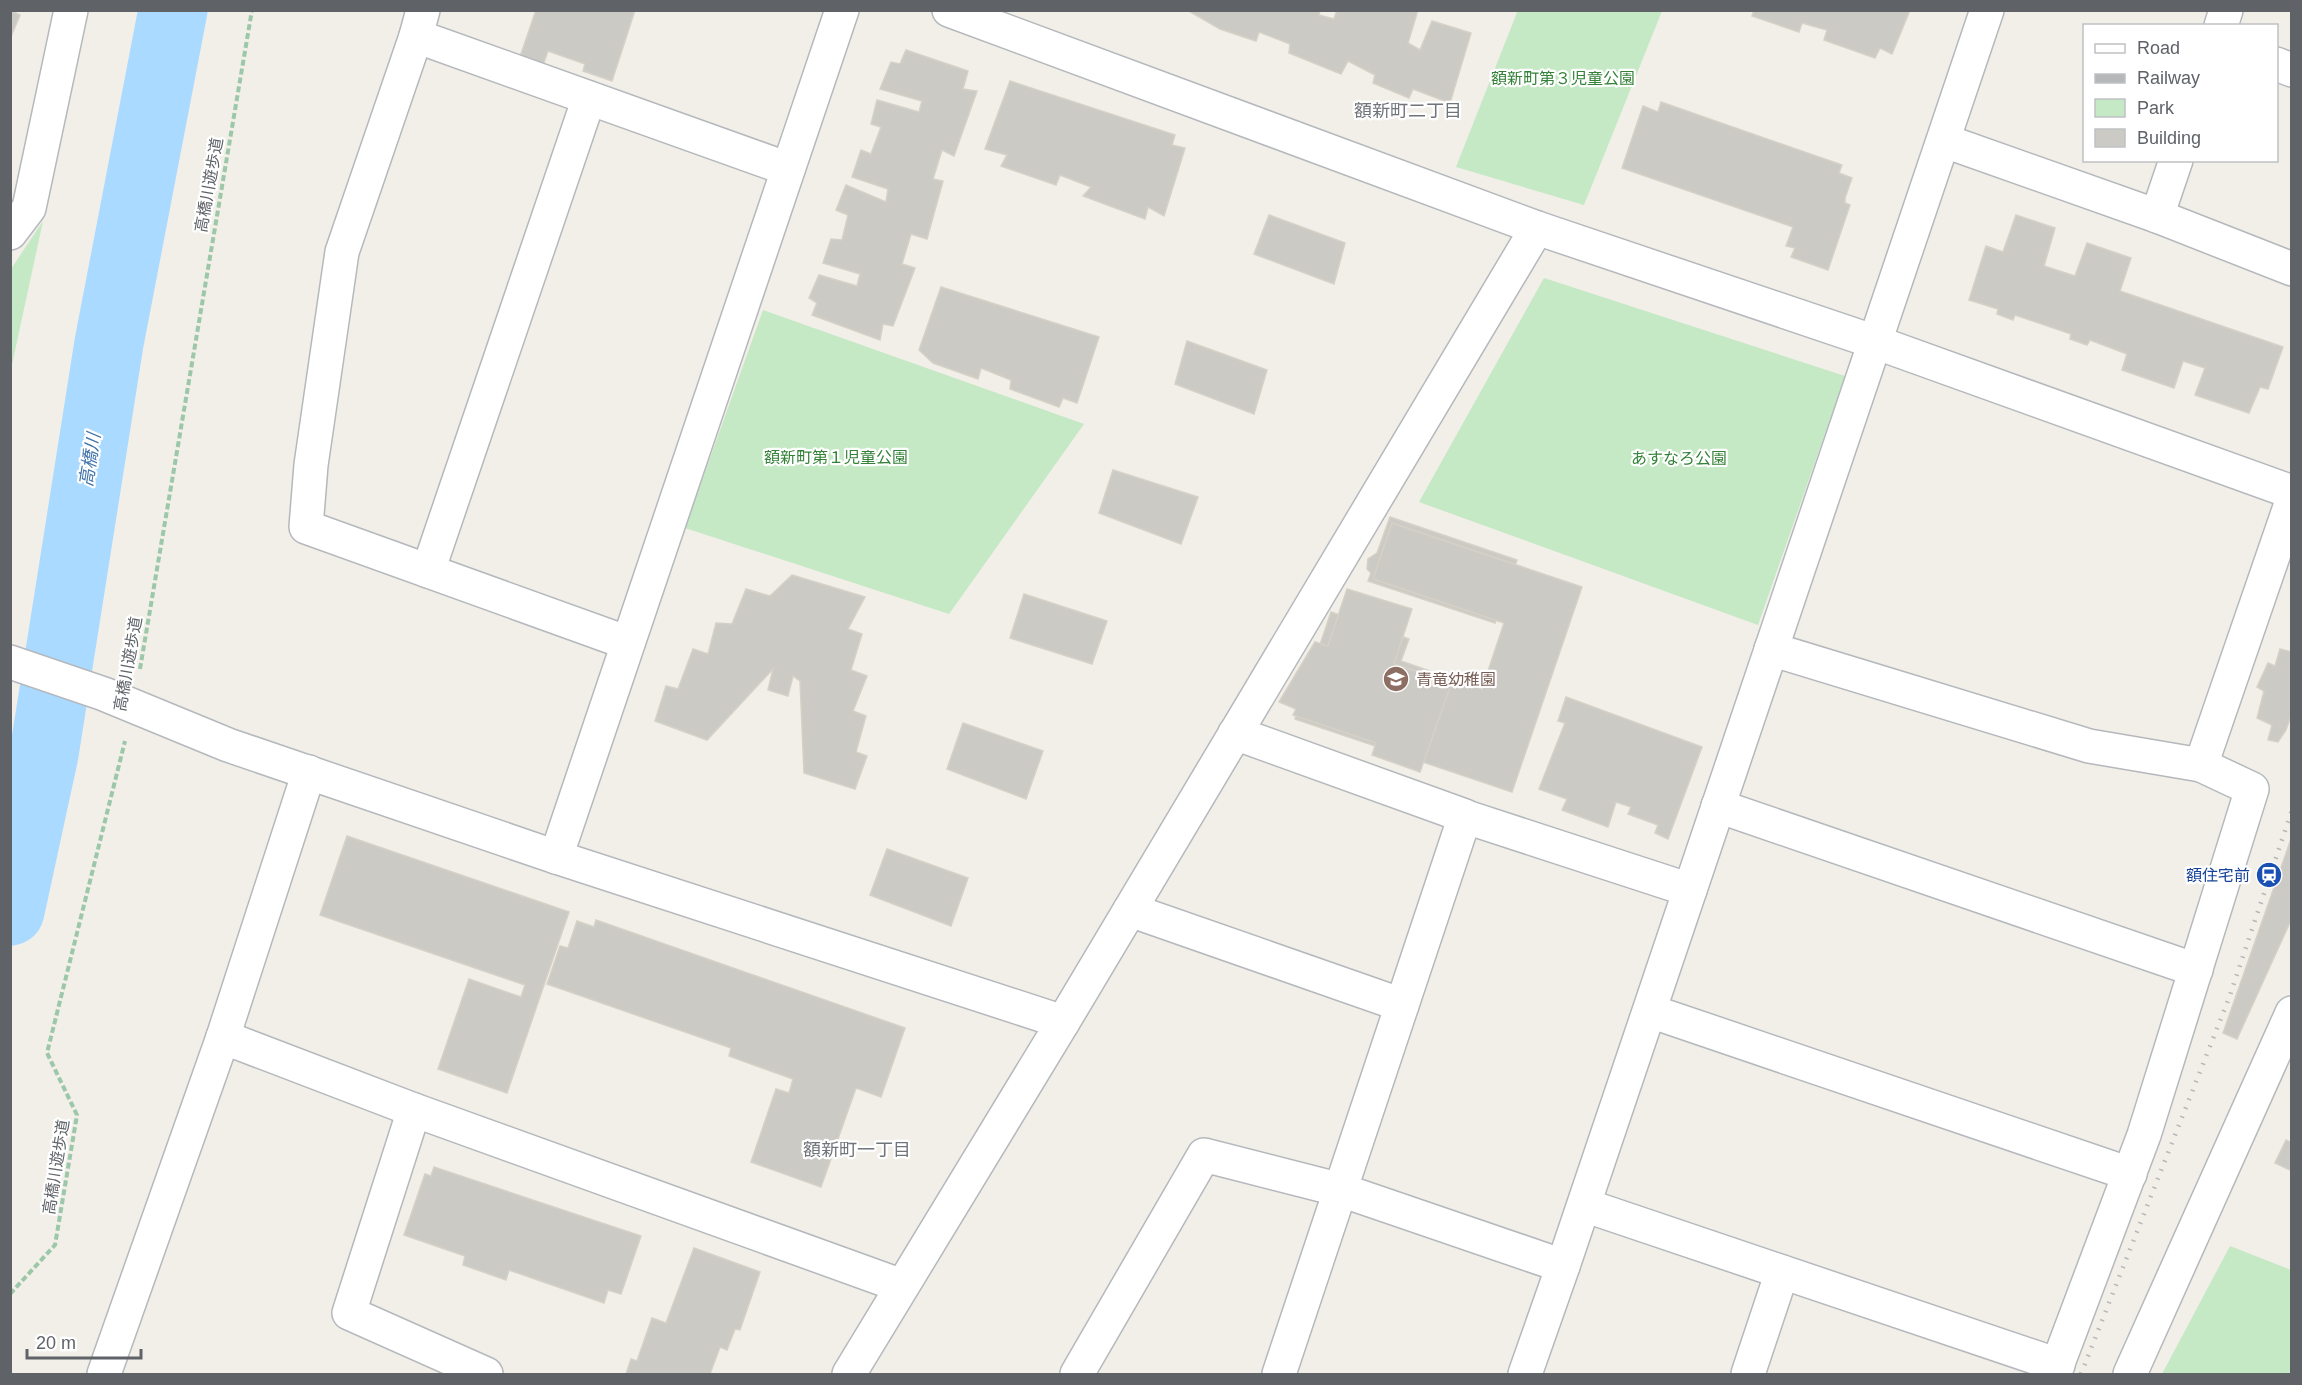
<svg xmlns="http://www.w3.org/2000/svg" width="2302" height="1385" viewBox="0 0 2302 1385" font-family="Arial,'Noto Sans JP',sans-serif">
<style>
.green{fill:#c5e8c5}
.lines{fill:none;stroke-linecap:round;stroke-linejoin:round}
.river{stroke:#aadaff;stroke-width:69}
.building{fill:#cccac5;stroke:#d6d1c6;stroke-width:1.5}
.minor-casing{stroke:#b5b8bc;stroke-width:36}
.path{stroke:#9cc7a9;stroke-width:4;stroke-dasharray:6 3;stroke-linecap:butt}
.minor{stroke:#fff;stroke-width:33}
.rail{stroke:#b6b7b8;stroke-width:4.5;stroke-dasharray:1.5 8;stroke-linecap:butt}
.labels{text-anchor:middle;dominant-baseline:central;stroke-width:4.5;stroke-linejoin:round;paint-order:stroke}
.park-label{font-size:16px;fill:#348238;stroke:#fff}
.street-label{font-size:16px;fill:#5f6368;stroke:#fff}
.education-label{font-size:16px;fill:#785e54;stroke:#fff;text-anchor:start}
.transit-label{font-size:16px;fill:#164399;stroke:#fff;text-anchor:end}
.neighbourhood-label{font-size:18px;fill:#70757a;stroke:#fff}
.water-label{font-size:18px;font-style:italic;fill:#4174aa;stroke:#fff}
</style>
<rect width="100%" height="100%" fill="#f1efe8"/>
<g class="green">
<path d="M1518 10 1662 11 1584 205 1456 167Z"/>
<path d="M43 221 11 369V269Z"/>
<path d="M1544 278 1845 376 1758 625 1419 502Z"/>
<path d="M763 310 1084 424 949 614 685 528Z"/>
<path d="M2230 1246 2291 1270V1374H2162Z"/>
</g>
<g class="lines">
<path class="river" d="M10 911 44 754 109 343 173 10"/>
</g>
<g class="building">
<path d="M10 10 20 15 10 39Z"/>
<path d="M536 10H635L612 81 583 71 585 64 548 51 543 65 520 57Z"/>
<path d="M1187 10H1320L1319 15 1334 19 1337 10H1418L1408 43 1420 50 1432 21 1471 33 1450 103 1413 89 1409 98 1373 83 1375 75 1348 61 1341 74 1289 53 1290 44 1259 32 1256 41 1220 29Z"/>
<path d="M1754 10H1910L1892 54 1880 48 1875 58 1824 40 1827 30 1802 23 1799 32 1752 16Z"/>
<path d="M906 50 968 71 963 89 977 91 954 156 942 150 933 179 943 181 927 239 911 234 902 264 915 268 893 326 883 324 880 340 812 315 817 303 809 298 819 275 857 286 860 274 823 263 831 239 842 240 848 215 836 210 846 185 886 202 888 189 852 177 861 150 871 154 881 127 871 124 877 100 919 112 922 101 880 89 891 62 900 64Z"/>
<path d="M1010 81 1175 135 1172 145 1185 148 1164 216 1148 207 1145 219 1083 196 1091 187 1060 175 1056 185 1001 166 1007 155 985 149Z"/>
<path d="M1661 102 1842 165 1839 173 1852 178 1845 198V203L1850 205 1828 270 1791 257 1795 248 1786 246 1793 227 1622 168 1643 106 1658 112Z"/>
<path d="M1269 215 1345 243 1334 284 1254 254Z"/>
<path d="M2016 215 2055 228 2044 266 2075 276 2087 243 2131 258 2120 291 2283 347 2268 389 2260 387 2249 413 2195 395 2205 368 2183 361 2174 388 2122 370 2127 354 2090 340 2087 345 2070 339 2071 334 2015 315 2013 320 1997 314 1998 309 1969 300 1986 246 2003 252Z"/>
<path d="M941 287 1099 337 1077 403 1063 398 1059 407 1010 389 1011 380 981 368 978 379 933 363 919 350Z"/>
<path d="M1187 341 1267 370 1254 414 1175 384Z"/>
<path d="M1113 470 1198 497 1181 544 1099 513Z"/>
<path d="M1390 517 1517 560 1495 623 1368 581 1371 573 1367 569 1368 559 1377 553Z"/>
<path d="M1392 523 1582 587 1512 792 1295 719 1331 612 1409 639 1401 661 1482 689 1504 623 1373 579Z"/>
<path d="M792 575 865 597 848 629 862 634 851 670 867 676 853 711 866 716 856 752 867 756 855 789 804 773 800 681 793 676 788 696 768 690 773 669 707 740 655 721 666 686 678 689 693 649 708 654 716 623 732 624 746 589 770 596Z"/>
<path d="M1347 589 1412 609 1394 664 1452 682 1420 772 1372 755 1376 743 1293 715 1296 709 1279 702 1315 642 1328 646Z"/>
<path d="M1024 594 1107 621 1092 664 1010 638Z"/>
<path d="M2280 649 2292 652V713L2286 730 2278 742 2268 740 2272 725 2257 718 2264 691 2257 687 2268 663 2275 666Z"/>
<path d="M1566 697 1702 747 1668 839 1655 833 1658 825 1628 814 1631 807 1616 802 1608 827 1562 810 1567 799 1539 789 1565 723 1558 721Z"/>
<path d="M963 723 1043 751 1026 799 947 769Z"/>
<path d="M347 836 569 912 507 1093 438 1069 469 979 521 997 525 985 320 915Z"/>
<path d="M2292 836V918L2237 1039 2223 1033Z"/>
<path d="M887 849 968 878 951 926 870 895Z"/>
<path d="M596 920 905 1028 881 1097 856 1088 821 1187 751 1162 776 1089 789 1093 793 1079 729 1056 731 1048 547 984 560 946 568 948 577 921 594 927Z"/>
<path d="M2286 1140 2292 1143V1171L2275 1163Z"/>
<path d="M434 1167 641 1236 621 1294 608 1290 604 1303 509 1270 506 1280 463 1265 465 1256 404 1235 425 1174 431 1176Z"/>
<path d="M694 1248 760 1272 740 1330 735 1329 727 1350 720 1347 710 1374H626L631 1359 637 1361 652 1318 666 1323Z"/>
</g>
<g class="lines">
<g class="minor-casing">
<g id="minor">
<path d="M423 10 416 36 788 169"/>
<path d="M949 10 1537 228 1875 342 2292 492"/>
<path d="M2221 26 2226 10"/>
<path d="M416 36 342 252 311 465 306 527 628 643"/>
<path d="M2276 64 2292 70"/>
<path d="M1945 141 2157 216 2292 269"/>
<path d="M2157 216 2176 160"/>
<path d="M10 233 29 208 71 10"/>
<path d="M428 571 589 98"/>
<path d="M1771 649 2089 746 2201 765"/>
<path d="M10 662 104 694 228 745 556 857 1063 1022"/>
<path d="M1235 733 1465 816 1279 1374"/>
<path d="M1718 806 2196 970"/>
<path d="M1454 813 1690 890"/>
<path d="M556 857 842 10"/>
<path d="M1130 910 1402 1005"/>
<path d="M1650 1011 2130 1174"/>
<path d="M223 1037 414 1110 902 1286"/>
<path d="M414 1110 349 1313 486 1374"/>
<path d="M1584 1205 2058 1365"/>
<path d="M104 1374 223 1037 309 772"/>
<path d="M849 1374 1063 1022 1537 228"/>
<path d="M1077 1374 1204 1155 1341 1190 1563 1266"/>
<path d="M1525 1374 1563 1266 1987 10"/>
<path d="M1748 1374 1782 1272"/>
<path d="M2054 1374 2144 1135 2252 789 2201 765 2292 501"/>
<path d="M2130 1374 2292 1013"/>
</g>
</g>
<g class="path">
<path d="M140 669 252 10"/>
<path d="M10 1294 55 1245 77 1115 47 1053 125 741"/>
</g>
<use href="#minor" class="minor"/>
<path class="rail" d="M2081 1374 2229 998 2292 810"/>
</g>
<defs>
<g id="school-disc" transform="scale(1.35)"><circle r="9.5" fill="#8d6e63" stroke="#fff"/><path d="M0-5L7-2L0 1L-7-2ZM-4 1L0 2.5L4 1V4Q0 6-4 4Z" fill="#fff"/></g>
<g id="station-disc" transform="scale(1.35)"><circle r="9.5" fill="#1a4fb4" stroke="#fff"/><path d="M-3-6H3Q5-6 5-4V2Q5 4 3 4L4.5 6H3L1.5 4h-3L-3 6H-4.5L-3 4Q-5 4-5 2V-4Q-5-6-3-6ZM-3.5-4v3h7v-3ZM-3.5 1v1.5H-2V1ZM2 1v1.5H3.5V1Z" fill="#fff"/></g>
</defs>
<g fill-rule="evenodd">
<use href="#school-disc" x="1396" y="679"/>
<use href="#station-disc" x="2269" y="875"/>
</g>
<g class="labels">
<g class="park-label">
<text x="1563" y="78">額新町第３児童公園</text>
<text x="836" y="457">額新町第１児童公園</text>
<text x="1679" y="458">あすなろ公園</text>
</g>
<g class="street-label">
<text transform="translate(209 185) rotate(-80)">高橋川遊歩道</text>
<text transform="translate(128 664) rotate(-80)">高橋川遊歩道</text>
<text transform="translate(56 1167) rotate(-81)">高橋川遊歩道</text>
</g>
<g class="education-label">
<text x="1416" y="679">青竜幼稚園</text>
</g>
<g class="transit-label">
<text x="2250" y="875">額住宅前</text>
</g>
<g class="neighbourhood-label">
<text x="1408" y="111">額新町二丁目</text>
<text x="857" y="1150">額新町一丁目</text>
</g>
<g class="water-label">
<text transform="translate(90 460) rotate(-81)">高橋川</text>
</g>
</g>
<rect width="2302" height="1385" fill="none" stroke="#5f6368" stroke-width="24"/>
<rect x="2083" y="24" width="195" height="138" fill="#ffffff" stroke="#bfc1c3" stroke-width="1.5"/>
<rect x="2095" y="44" width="30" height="9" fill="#ffffff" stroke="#bfc1c3" stroke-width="1.5"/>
<text x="2137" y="54" font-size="18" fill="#5f6368">Road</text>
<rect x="2095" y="74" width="30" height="9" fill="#b6b7b8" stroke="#bfc1c3" stroke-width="1.5"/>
<text x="2137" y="84" font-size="18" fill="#5f6368">Railway</text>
<rect x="2095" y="99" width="30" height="18" fill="#c5e8c5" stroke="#bfc1c3" stroke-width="1.5"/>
<text x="2137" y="114" font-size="18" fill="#5f6368">Park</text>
<rect x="2095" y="129" width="30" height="18" fill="#cccac5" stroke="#bfc1c3" stroke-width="1.5"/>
<text x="2137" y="144" font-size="18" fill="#5f6368">Building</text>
<path d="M27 1349v9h114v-9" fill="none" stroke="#5f6368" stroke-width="3"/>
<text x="36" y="1349" font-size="18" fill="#5f6368" stroke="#ffffff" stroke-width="4.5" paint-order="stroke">20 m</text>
</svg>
